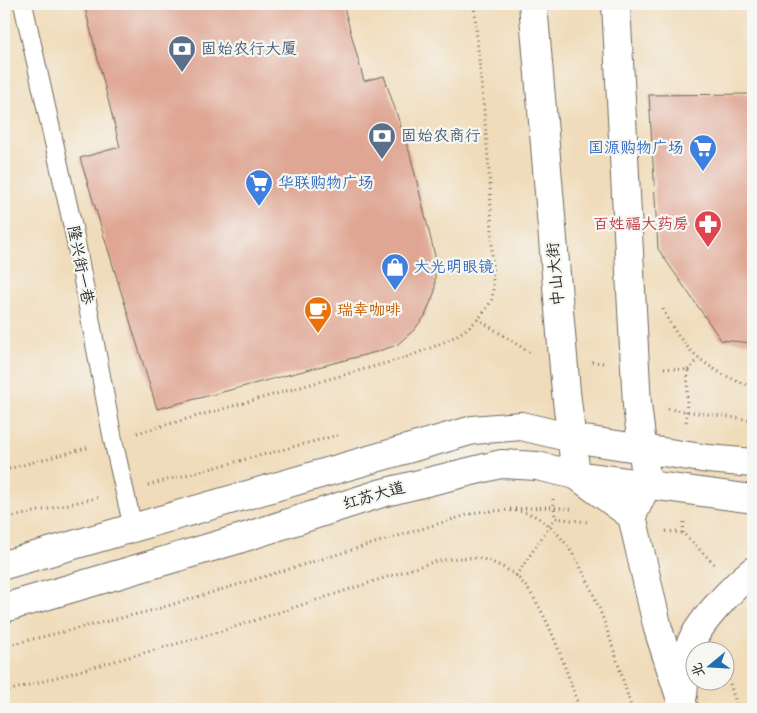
<svg xmlns="http://www.w3.org/2000/svg" width="757" height="713" viewBox="0 0 757 713" font-family="Mynerve,'LXGW WenKai TC',sans-serif">
<style>
.building{fill:#dfa693}
.lines{fill:none;stroke-linecap:round;stroke-linejoin:round}
.service-casing{stroke:#70695d;stroke-width:20}
.secondary-casing{stroke:#70695d;stroke-width:30}
.primary-casing{stroke:#70695d;stroke-width:30}
.path{stroke:#70695d;stroke-width:3;stroke-dasharray:1 4;stroke-linecap:butt}
.service{stroke:#fff;stroke-width:18}
.secondary{stroke:#fff;stroke-width:28}
.primary{stroke:#fff;stroke-width:28}
.labels{text-anchor:middle;dominant-baseline:central;stroke-width:4.5;stroke-linejoin:round;paint-order:stroke}
.service-label{font-size:16px;fill:#4e5e75;stroke:#f6f6f2;text-anchor:start}
.shop-label{font-size:16px;fill:#366cbe;stroke:#f6f6f2;text-anchor:start}
.health-label{font-size:16px;fill:#be3a42;stroke:#f6f6f2;text-anchor:end}
.street-label{font-size:16px;fill:#2b2b2b;stroke:#f6f6f2}
.food-label{font-size:16px;fill:#c56008;stroke:#f6f6f2;text-anchor:start}
</style>
<rect width="100%" height="100%" fill="#f6f6f2"/>
<filter id="ink" filterUnits="userSpaceOnUse"><feTurbulence type="fractalNoise" baseFrequency=".02" numOctaves="2"/><feDisplacementMap in="SourceGraphic" scale="10" xChannelSelector="R" yChannelSelector="G"/><feConvolveMatrix kernelMatrix="1 2 1 2 8 2 1 2 1" color-interpolation-filters="sRGB"/></filter>
<filter id="wash" filterUnits="userSpaceOnUse"><feTurbulence type="fractalNoise" baseFrequency=".0096" numOctaves="4" result="noise"/><feDisplacementMap in="SourceGraphic" scale="20" xChannelSelector="R" yChannelSelector="G"/><feGaussianBlur stdDeviation="1.12" result="paint"/><feColorMatrix in="noise" values="0 0 0 0 0 0 0 0 0 0 0 0 0 0 0 0 0 1.4 0 .05"/><feComposite in="paint" operator="in"/></filter>
<g filter="url(#wash)">
<rect width="100%" height="100%" fill="#f0dcba"/>
<g id="blocks">
<g class="building">
<path d="M84 4H343L364 81 384 76 410 154 435 256V291L425 316 414 330 397 345 376 352 157 409 80 158 120 147Z"/>
<path d="M753 94V343L721 340 658 249 649 95Z"/>
</g>
</g>
</g>
<g filter="url(#ink)">
<use href="#blocks" fill-opacity="0" stroke="#70695d" stroke-width="1"/>
<g class="lines">
<g class="service-casing">
<path id="service" d="M23 4 74 232 113 440 133 528"/>
</g>
<g class="secondary-casing">
<g id="secondary">
<path d="M533 4 566 392 576 475 632 516"/>
<path d="M616 4 637 405 647 484 632 516 658 629 684 709"/>
<path d="M683 695C685 680 684 662 689 648 696 625 734 586 753 571"/>
</g>
</g>
<g class="primary-casing">
<g id="primary">
<path d="M4 565 473 430 521 426 572 438 708 459 753 463"/>
<path d="M4 608 239 539 382 493 501 464 537 466 576 475 753 499"/>
</g>
</g>
<g class="path">
<path d="M663 309C681 350 711 373 753 387"/>
<path d="M478 319 532 354"/>
<path d="M592 362 606 363"/>
<path d="M664 368 688 370 686 425"/>
<path d="M688 370 700 358"/>
<path d="M668 409 753 420"/>
<path d="M137 433 404 358C436 346 474 334 491 301 495 291 492 273 492 263 493 177 481 90 474 4"/>
<path d="M4 470 90 447"/>
<path d="M148 485 338 435"/>
<path d="M553 499 555 518 588 522"/>
<path d="M510 509 550 507 571 509"/>
<path d="M4 519 100 497"/>
<path d="M666 531 683 533 716 566"/>
<path d="M683 533 684 519"/>
<path d="M516 576 555 518"/>
<path d="M4 646 154 610 477 512C493 511 515 508 530 514 587 536 614 655 632 709"/>
<path d="M724 665 738 709"/>
<path d="M4 692 222 631 433 562C451 559 468 555 486 560 495 563 510 570 516 576 546 602 566 672 580 709"/>
</g>
<use href="#service" class="service"/>
<use href="#secondary" class="secondary"/>
<use href="#primary" class="primary"/>
</g>
</g>
<defs>
<g id="bank-pin" transform="scale(1.4375)"><path d="M0 17L-7.5 6A9.5 9.5 0 1 1 7.5 6Z" fill="#5c6f8a" stroke="#f6f6f2"/><path d="M-6-4H6V4H-6ZM0-2.3a2.3 2.3 0 1 0 0 4.6a2.3 2.3 0 1 0 0-4.6Z" fill="#fff"/></g>
<g id="supermarket-pin" transform="scale(1.4375)"><path d="M0 17L-7.5 6A9.5 9.5 0 1 1 7.5 6Z" fill="#3f7fe0" stroke="#f6f6f2"/><path d="M-6-5.5h2.5l.6 2H6L4.5 2H-2.5L-4.4-4H-6ZM-1.5 3.2a1.3 1.3 0 1 0 .1 0ZM3 3.2a1.3 1.3 0 1 0 .1 0Z" fill="#fff"/></g>
<g id="pharmacy-pin" transform="scale(1.4375)"><path d="M0 17L-7.5 6A9.5 9.5 0 1 1 7.5 6Z" fill="#e0444e" stroke="#f6f6f2"/><path d="M-2-6h4v4h4v4h-4v4h-4v-4h-4v-4h4Z" fill="#fff"/></g>
<g id="shop-pin" transform="scale(1.4375)"><path d="M0 17L-7.5 6A9.5 9.5 0 1 1 7.5 6Z" fill="#3f7fe0" stroke="#f6f6f2"/><path d="M-5-2.5h2.3a2.7 3.5 0 0 1 5.4 0H5L5.5 6h-11ZM-1.5-2.5h3a1.5 2.3 0 0 0-3 0Z" fill="#fff"/></g>
<g id="cafe-pin" transform="scale(1.4375)"><path d="M0 17L-7.5 6A9.5 9.5 0 1 1 7.5 6Z" fill="#e8710a" stroke="#f6f6f2"/><path d="M-5.5-4.5H6V0H3Q3 3.5 0 3.5H-2.5Q-5.5 3.5-5.5 0ZM3-3.2v2h1.7v-2ZM-6 4.5H4V6H-6Z" fill="#fff"/></g>
</defs>
<g fill-rule="evenodd">
<use href="#bank-pin" x="182" y="49"/>
<use href="#bank-pin" x="382" y="136"/>
<use href="#supermarket-pin" x="703" y="148"/>
<use href="#supermarket-pin" x="259" y="183"/>
<use href="#pharmacy-pin" x="708" y="224"/>
<use href="#shop-pin" x="395" y="267"/>
<use href="#cafe-pin" x="318" y="310"/>
</g>
<g class="labels">
<g class="service-label">
<text x="201" y="49">固始农行大厦</text>
<text x="401" y="136">固始农商行</text>
</g>
<g class="shop-label">
<text x="684" y="148" text-anchor="end">国源购物广场</text>
<text x="278" y="183">华联购物广场</text>
<text x="414" y="267">大光明眼镜</text>
</g>
<g class="health-label">
<text x="689" y="224">百姓福大药房</text>
</g>
<g class="street-label">
<text transform="translate(80 265) rotate(79)">隆兴街一巷</text>
<text transform="translate(556 274) rotate(-95)">中山大街</text>
<text transform="translate(374 496) rotate(-16)">红苏大道</text>
</g>
<g class="food-label">
<text x="337" y="310">瑞幸咖啡</text>
</g>
</g>
<rect width="757" height="713" fill="none" stroke="#f6f6f2" stroke-width="20"/>
<g transform="translate(710 666) rotate(252)"><circle r="24" fill="#f6f6f2" stroke="#a5a5a2"/>
<path d="M0-4L9 19L0 12L-9 19Z" fill="#1f6fb2"/>
<text y="-8" font-size="14" font-weight="bold" text-anchor="middle" fill="#2b2b2b">北</text>
</g>
</svg>
